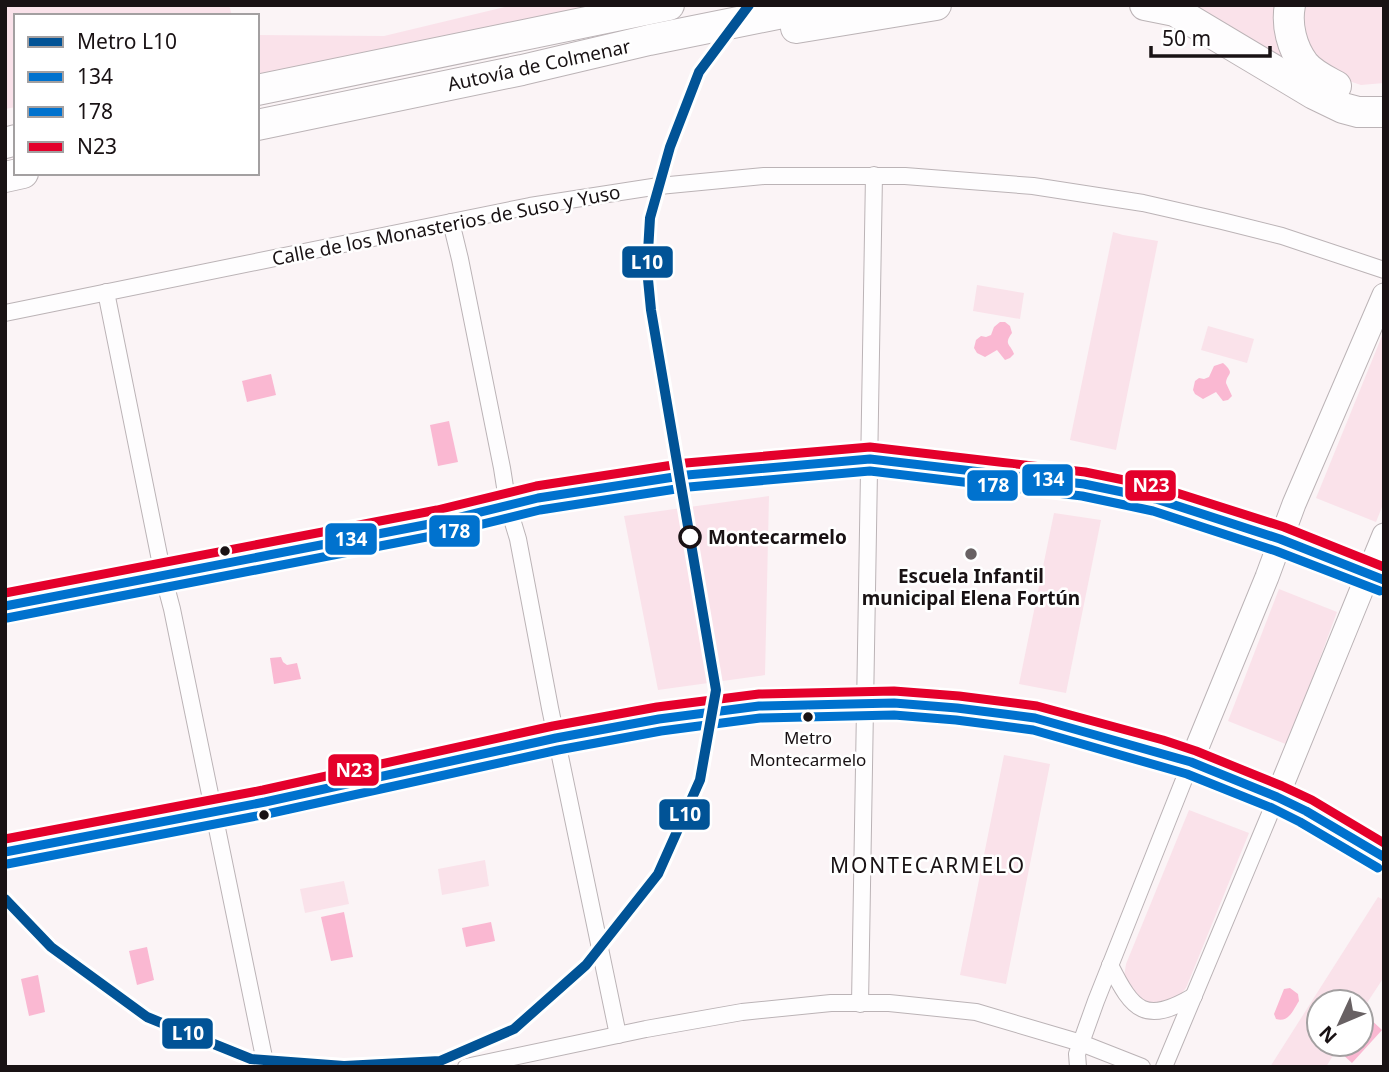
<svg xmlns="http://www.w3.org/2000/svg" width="1389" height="1072" viewBox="0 0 1389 1072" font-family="'Noto Sans',sans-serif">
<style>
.green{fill:#fae2ea}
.water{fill:#fab8d2}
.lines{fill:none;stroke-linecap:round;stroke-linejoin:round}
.street-casing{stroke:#bbb3b6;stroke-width:18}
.secondary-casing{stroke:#bbb3b6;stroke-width:25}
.highway-casing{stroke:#bbb3b6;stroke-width:32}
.street{stroke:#fefdfe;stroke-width:16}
.secondary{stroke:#fefdfe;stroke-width:23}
.highway{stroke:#fefdfe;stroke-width:30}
.bus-1-casing{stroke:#fff;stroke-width:14}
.bus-2-casing{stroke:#fff;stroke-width:14}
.bus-3-casing{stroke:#fff;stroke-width:14}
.bus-1{stroke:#0072ce;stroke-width:9}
.bus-2{stroke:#0072ce;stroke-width:9}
.bus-3{stroke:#e4002b;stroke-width:9}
.metro-1-casing{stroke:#fff;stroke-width:16}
.metro-1{stroke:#015396;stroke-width:10}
.stop-dot{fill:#fff;stroke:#191214;stroke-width:3.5}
.bus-dot{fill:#191214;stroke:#fff;stroke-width:2.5}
.poi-dot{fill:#686163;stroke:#fff;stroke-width:2.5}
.labels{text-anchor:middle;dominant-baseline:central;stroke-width:5;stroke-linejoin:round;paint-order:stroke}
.bus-label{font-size:17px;fill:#191214;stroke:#fff}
.street-label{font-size:19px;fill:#191214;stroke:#fff}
.stop-label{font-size:19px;font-weight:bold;fill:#191214;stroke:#fff;text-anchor:start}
.poi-label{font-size:19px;font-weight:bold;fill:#191214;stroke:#fff}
.neighbourhood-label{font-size:21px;letter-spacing:2px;fill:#191214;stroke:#fff}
.line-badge{stroke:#fff;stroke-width:2.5}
.badge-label{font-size:19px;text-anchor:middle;font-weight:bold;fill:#fff}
</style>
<rect width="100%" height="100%" fill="#fbf4f6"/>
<g class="green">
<path d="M5 5H229L232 16H16V107L5 109Z"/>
<path d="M513 5H604L257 76V35L384 36Z"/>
<path d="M1173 5H1280L1291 63Z"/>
<path d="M1299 5H1384V83L1361 85 1331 75 1312 62 1298 9Z"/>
<path d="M1113 232 1123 235 1158 241 1116 450 1070 440Z"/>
<path d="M977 285 1024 293 1020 319 973 311Z"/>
<path d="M1208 326 1254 339 1247 363 1201 350Z"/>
<path d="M1384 331V502L1376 522 1316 498Z"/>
<path d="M769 496 765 675 658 690 624 516Z"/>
<path d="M1054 513 1101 520 1066 693 1019 684Z"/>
<path d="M1279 589 1337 612 1288 745 1228 721Z"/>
<path d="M1004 755 1050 764 1006 984 960 975Z"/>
<path d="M1189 810 1249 833 1186 988 1175 1001 1146 1004 1134 997 1124 977 1126 964Z"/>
<path d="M485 860 489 886 442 895 438 869Z"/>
<path d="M344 881 349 904 305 913 300 889Z"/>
<path d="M1378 897 1384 900V977L1361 1012V1002H1319V1044H1340L1326 1067H1270Z"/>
</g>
<g class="water">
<path d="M1000 322H1005L1010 326 1012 333C1003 345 1011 344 1014 354L1010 358 1005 360 997 350 985 357 977 353 974 348 976 340 981 336 986 337 991 335 994 327Z"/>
<path d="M1223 363C1236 375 1227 372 1226 383L1232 396 1228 400 1223 401 1216 392 1203 399 1195 394 1193 390 1195 381 1199 378 1204 379 1209 377 1214 366Z"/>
<path d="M271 374 276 395 247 402 242 381Z"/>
<path d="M449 421 458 462 438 466 430 425Z"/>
<path d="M281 657 283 662 287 665 297 663 301 679 274 684 270 658Z"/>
<path d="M344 912 353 957 331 961 321 917Z"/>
<path d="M491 922 495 941 466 947 462 928Z"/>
<path d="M147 947 154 980 137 985 129 951Z"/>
<path d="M38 975 45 1012 29 1016 21 979Z"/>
<path d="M1290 988 1298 994 1299 1001C1293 1010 1289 1023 1276 1019L1274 1014 1284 989Z"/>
<path d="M1367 1016 1382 1030 1352 1063 1340 1052 1347 1044H1361V1022Z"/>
</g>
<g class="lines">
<g class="street-casing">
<g id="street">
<path d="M451 222 460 259 502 468 508 506 518 539 550 708 618 1035"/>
<path d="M106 292 163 575 172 609 266 1067"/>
<path d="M5 313 530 206 659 186 764 176H905L1033 186 1143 203 1222 221 1282 236 1384 270"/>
<path d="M1110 965C1133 1011 1145 1025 1194 996"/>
<path d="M860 1004 874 175"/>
<path d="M466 1067 646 1029 742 1012 831 1003H889L976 1012 1081 1043 1142 1067"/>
<path d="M1078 1067 1077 1054 1096 1001 1191 762"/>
<path d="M1164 1067 1277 797"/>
</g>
</g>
<g class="secondary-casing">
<g id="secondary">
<path d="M5 606 227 562 440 522 538 498 687 475 742 469 870 459 1084 484 1156 499 1280 539 1384 580"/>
<path d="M1191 762 1267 577 1294 504 1384 295"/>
<path d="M1277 797 1384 535"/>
<path d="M5 852 265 802 556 738 659 719 759 706 866 703H894L957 708 1035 718 1159 752 1191 762 1277 797 1306 811 1384 857"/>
</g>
</g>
<g class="highway-casing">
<g id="highway">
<path d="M1145 5 1175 11 1314 94 1343 108 1358 112H1384"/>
<path d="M1290 5C1286 25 1292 48 1304 64 1312 74 1325 80 1336 86"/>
<path d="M796 28 936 5"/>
<path d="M257 90 669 5"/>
<path d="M257 125 522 70 649 40 822 5"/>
<path d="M5 143 16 140"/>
<path d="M5 177 23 173"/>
</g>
</g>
<use href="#street" class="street"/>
<use href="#secondary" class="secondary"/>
<use href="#highway" class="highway"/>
<g class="bus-1-casing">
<g id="bus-1">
<path d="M5 606 440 522 538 498 687 475 870 459 1084 484 1156 499 1280 539 1384 580"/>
<path d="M5 852 265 802 556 738 659 719 759 706 894 703 957 708 1035 718 1191 762 1277 797 1306 811 1384 857"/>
</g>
</g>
<g class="bus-2-casing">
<g id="bus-2">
<path d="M7 618 442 534 540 510 689 487 870 471 1082 496 1153 511 1276 551 1380 591"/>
<path d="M7 864 267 814 558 750 661 731 760 718 894 715 956 720 1033 730 1187 774 1272 808 1300 822 1378 868"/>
</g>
</g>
<g class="bus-3-casing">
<g id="bus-3">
<path d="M5 593 437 510 536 486 686 463 870 447 1085 472 1158 487 1284 527 1384 567"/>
<path d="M5 839 263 790 553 726 657 707 759 694 894 691 959 696 1037 706 1163 740 1196 751 1282 786 1312 800 1384 843"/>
</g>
</g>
<use href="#bus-1" class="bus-1"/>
<use href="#bus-2" class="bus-2"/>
<use href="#bus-3" class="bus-3"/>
<g class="metro-1-casing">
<path id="metro-1" d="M5 899 51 947 147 1017 251 1059 344 1066 440 1061 514 1029 586 965 658 874 700 780 716 690 651 310 647 269 650 218 670 147 699 72 749 5"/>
</g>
<use href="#metro-1" class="metro-1"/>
</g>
<circle class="stop-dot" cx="690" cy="537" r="10"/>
<g class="bus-dot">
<circle cx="225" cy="551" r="6"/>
<circle cx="808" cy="717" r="6"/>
<circle cx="264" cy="815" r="6"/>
</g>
<circle class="poi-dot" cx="971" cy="554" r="7"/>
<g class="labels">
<g class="bus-label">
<text x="808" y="737">Metro<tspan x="808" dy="22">Montecarmelo</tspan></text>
</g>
<g class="street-label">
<text transform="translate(539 65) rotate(-12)">Autovía de Colmenar</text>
<text transform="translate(446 225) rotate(-11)">Calle de los Monasterios de Suso y Yuso</text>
</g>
<g class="stop-label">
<text x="708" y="537">Montecarmelo</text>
</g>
<g class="poi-label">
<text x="971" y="576">Escuela Infantil<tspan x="971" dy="22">municipal Elena Fortún</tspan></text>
</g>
<g class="neighbourhood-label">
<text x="928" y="865">MONTECARMELO</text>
</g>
</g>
<g class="line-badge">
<rect x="621" y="245" width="53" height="34" rx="7" fill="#015396"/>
<rect x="1021" y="463" width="53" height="34" rx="7" fill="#0072ce"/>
<rect x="966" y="469" width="53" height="33" rx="7" fill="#0072ce"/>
<rect x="1124" y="469" width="53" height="33" rx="7" fill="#e4002b"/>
<rect x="428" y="514" width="53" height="34" rx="7" fill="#0072ce"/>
<rect x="324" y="522" width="54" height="34" rx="7" fill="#0072ce"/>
<rect x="327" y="753" width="53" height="34" rx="7" fill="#e4002b"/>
<rect x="658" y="798" width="53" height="33" rx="7" fill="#015396"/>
<rect x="161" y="1017" width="53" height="33" rx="7" fill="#015396"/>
</g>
<g class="badge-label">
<text x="647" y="269">L10</text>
<text x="1048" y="486">134</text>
<text x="993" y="492">178</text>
<text x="1151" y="492">N23</text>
<text x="454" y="538">178</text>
<text x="351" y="546">134</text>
<text x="354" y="777">N23</text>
<text x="685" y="821">L10</text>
<text x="188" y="1040">L10</text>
</g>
<rect width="1389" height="1072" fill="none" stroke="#191214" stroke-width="14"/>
<rect x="14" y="14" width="245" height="161" fill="#ffffff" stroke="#a3a0a1" stroke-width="2"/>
<rect x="28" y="37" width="35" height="10" fill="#015396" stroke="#a3a0a1" stroke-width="2"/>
<text x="77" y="49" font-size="21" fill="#191214">Metro L10</text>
<rect x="28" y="72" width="35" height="10" fill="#0072ce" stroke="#a3a0a1" stroke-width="2"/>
<text x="77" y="84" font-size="21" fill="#191214">134</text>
<rect x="28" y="107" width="35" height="10" fill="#0072ce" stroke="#a3a0a1" stroke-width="2"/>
<text x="77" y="119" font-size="21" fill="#191214">178</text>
<rect x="28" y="142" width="35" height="10" fill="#e4002b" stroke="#a3a0a1" stroke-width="2"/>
<text x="77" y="154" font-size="21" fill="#191214">N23</text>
<g transform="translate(1340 1023) rotate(226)"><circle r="33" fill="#ffffff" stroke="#a3a0a1" stroke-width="2"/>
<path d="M0-5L12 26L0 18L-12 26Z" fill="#686163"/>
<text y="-10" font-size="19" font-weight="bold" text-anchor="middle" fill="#191214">N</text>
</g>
<path d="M1151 46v10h119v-10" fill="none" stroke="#191214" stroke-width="3.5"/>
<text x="1162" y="46" font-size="21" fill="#191214" stroke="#ffffff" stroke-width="5" paint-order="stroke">50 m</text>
</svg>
